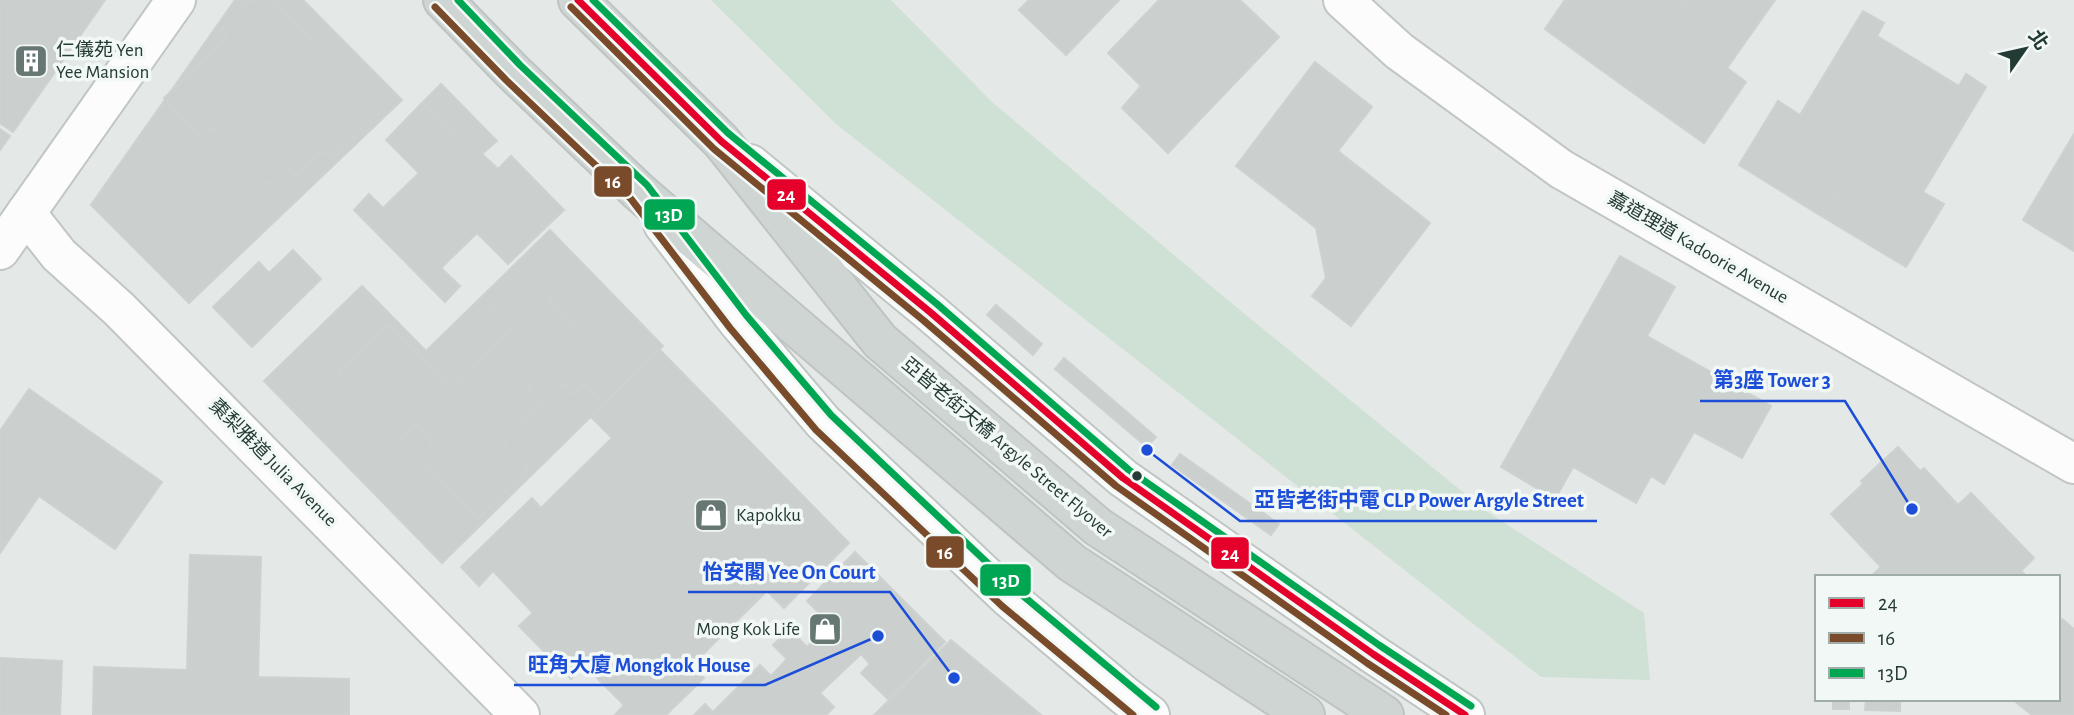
<svg xmlns="http://www.w3.org/2000/svg" width="2074" height="715" viewBox="0 0 2074 715" font-family="'Alegreya Sans','Noto Sans TC',sans-serif">
<style>
.green{fill:#cfe0d5}
.building{fill:#cbd0ce;stroke:#cdd1d0;stroke-width:2}
.lines{fill:none;stroke-linecap:round;stroke-linejoin:round}
.street-casing{stroke:#c1c6c4;stroke-width:42}
.secondary-casing{stroke:#c0c6c4;stroke-width:42}
.primary-casing{stroke:#bdc4c2;stroke-width:42}
.street{stroke:#fbfcfb;stroke-width:38}
.secondary{stroke:#fbfcfb;stroke-width:38}
.primary{stroke:#ced5d3;stroke-width:38}
.bus-1-casing{stroke:#f2f8f5;stroke-width:12}
.bus-2-casing{stroke:#f2f8f5;stroke-width:12}
.bus-3-casing{stroke:#f2f8f5;stroke-width:12}
.bus-1{stroke:#e4002b;stroke-width:7}
.bus-2{stroke:#7a4b2a;stroke-width:7}
.bus-3{stroke:#00a651;stroke-width:7}
.bus-dot{fill:#243a35;stroke:#f2f8f5;stroke-width:2.5}
.labels{text-anchor:middle;dominant-baseline:central;stroke-width:7;stroke-linejoin:round;paint-order:stroke}
.poi-label{font-size:19px;fill:#243a35;stroke:#f2f8f5;text-anchor:start}
.street-label{font-size:19px;fill:#243a35;stroke:#f2f8f5}
.leader{fill:none;stroke:#1d4ed8;stroke-width:2.5}
.callout-dot{fill:#1d4ed8;stroke:#f2f8f5;stroke-width:2.5}
.callout-label{font-size:21px;text-anchor:middle;font-weight:bold;fill:#1d4ed8;stroke:#f2f8f5;stroke-width:7;stroke-linejoin:round;paint-order:stroke}
.line-badge{stroke:#f2f8f5;stroke-width:2.5}
.badge-label{font-size:19px;text-anchor:middle;font-weight:bold;fill:#fff}
</style>
<rect width="100%" height="100%" fill="#e4e9e7"/>
<path class="green" d="M711 0H891L992 102 1224 297 1486 511 1644 613 1650 680 1541 677 836 124Z"/>
<g class="building">
<path d="M0 0H32L48 11 13 64 0 55Z"/>
<path d="M0 0H105L13 132 0 123Z"/>
<path d="M235 0H303L402 100 189 303 91 205Z"/>
<path d="M252 0H273L379 113 331 159 323 150 296 176 287 166 268 185 213 128 202 138 164 98 228 37 221 31Z"/>
<path d="M1029 0H1119L1066 55 1019 10Z"/>
<path d="M1159 0H1240L1279 37 1168 153 1122 108 1141 86 1108 53Z"/>
<path d="M1565 0H1686L1625 87 1545 29Z"/>
<path d="M1686 0H1775L1727 68 1746 82 1704 143 1625 87Z"/>
<path d="M1863 11 1884 23 1877 36 1918 61 1823 217 1739 165 1778 101 1800 115Z"/>
<path d="M1918 61 1959 86 1966 74 1986 87 1923 192 1944 204 1906 267 1823 217Z"/>
<path d="M1315 62 1372 107 1338 151 1430 223 1351 326 1312 296 1326 278 1316 228 1236 166Z"/>
<path d="M441 84 497 141 482 154 498 169 511 156 564 210 544 229 422 103Z"/>
<path d="M422 103 544 229 508 264 477 233 441 268 460 286 445 302 354 210 369 194 383 208 419 173 386 140Z"/>
<path d="M0 129 10 136 0 150Z"/>
<path d="M2074 134V251L2023 220Z"/>
<path d="M550 230 663 346 442 563 264 381 362 286 426 351Z"/>
<path d="M293 250 321 279 252 347 213 307 259 262 269 273Z"/>
<path d="M1620 256 1675 287 1647 336 1771 406 1742 458 1694 432 1664 484 1651 476 1636 503 1573 467 1555 499 1501 467Z"/>
<path d="M528 269 554 295 548 301 621 376 598 398 585 384 573 395 563 384 559 388 543 372 527 387 543 403 503 443 528 469 478 518 419 457 433 443 415 424 401 439 338 373 388 324 450 388 511 330 489 308Z"/>
<path d="M996 305 1042 344 1033 355 987 315Z"/>
<path d="M659 349 849 543 784 608 767 591 691 666 704 678 666 715H615L624 705 584 665 571 679 519 626 533 613 493 571 479 586 461 567 532 498 541 508 612 438 591 417Z"/>
<path d="M1064 358 1156 437 1147 447 1055 369Z"/>
<path d="M29 389 162 482 115 549 39 496 0 553V431Z"/>
<path d="M1898 447 1920 471 1924 468 1958 505 1971 493 2034 558 2021 571 2027 577H1870L1881 567 1831 514 1863 484 1861 481Z"/>
<path d="M1180 454 1279 524 1271 535 1172 465Z"/>
<path d="M855 552 945 642 888 699 861 673 870 664 861 654 820 693 834 707 826 715H694L705 704 713 712 760 665 771 676 787 659 773 645 790 629 807 647 830 624 807 601Z"/>
<path d="M190 555 261 557 258 677 349 679V715H93L94 667 187 670Z"/>
<path d="M2062 619 2074 629V715H2032L2012 699H2058V623Z"/>
<path d="M951 640 1041 715H874Z"/>
<path d="M0 658 62 661 60 715H0Z"/>
<path d="M1833 699H1932V701L1900 700V711L1865 710 1866 700 1849 699V709H1833Z"/>
<path d="M999 701 1022 715H990Z"/>
</g>
<g class="lines">
<g class="street-casing">
<g id="street">
<path d="M1343 0 1399 51 1561 169 2074 464"/>
<path d="M26 213 59 255 119 309 520 715"/>
</g>
</g>
<g class="secondary-casing">
<g id="secondary">
<path d="M750 164 930 312 1123 478 1373 654 1465 715"/>
<path d="M663 224 738 322 823 422 1009 598 1125 696 1150 715"/>
<path d="M0 250 176 0"/>
</g>
</g>
<g class="primary-casing">
<g id="primary">
<path d="M443 0 513 72 639 192 1072 563 1305 715"/>
<path d="M578 0 721 141 880 341 1098 527 1384 715"/>
</g>
</g>
<use href="#street" class="street"/>
<use href="#secondary" class="secondary"/>
<use href="#primary" class="primary"/>
<g class="bus-1-casing">
<path id="bus-1" d="M578 0 721 141 930 312 1123 478 1373 654 1465 715"/>
</g>
<g class="bus-2-casing">
<g id="bus-2">
<path d="M435 7 506 80 631 199 730 328 816 430 1002 606 1133 715"/>
<path d="M571 7 714 149 923 320 1116 486 1367 663 1446 715"/>
</g>
</g>
<g class="bus-3-casing">
<g id="bus-3">
<path d="M458 0 520 65 647 185 746 315 831 415 1016 590 1156 707"/>
<path d="M593 0 728 133 937 304 1129 470 1379 645 1471 706"/>
</g>
</g>
<use href="#bus-1" class="bus-1"/>
<use href="#bus-2" class="bus-2"/>
<use href="#bus-3" class="bus-3"/>
</g>
<defs>
<g id="building-square" transform="scale(1.75)"><rect x="-9" y="-9" width="18" height="18" rx="4" fill="#677773" stroke="#f2f8f5"/><path d="M-4-6H4V6H1V3H-1V6H-4ZM-2.5-4.3h1.7v1.8h-1.7ZM.8-4.3h1.7v1.8H.8ZM-2.5-1h1.7V.8h-1.7ZM.8-1h1.7V.8H.8Z" fill="#fff"/></g>
<g id="shop-square" transform="scale(1.75)"><rect x="-9" y="-9" width="18" height="18" rx="4" fill="#677773" stroke="#f2f8f5"/><path d="M-5-2.5h2.3a2.7 3.5 0 0 1 5.4 0H5L5.5 6h-11ZM-1.5-2.5h3a1.5 2.3 0 0 0-3 0Z" fill="#fff"/></g>
</defs>
<g fill-rule="evenodd">
<use href="#building-square" x="31" y="61"/>
<use href="#shop-square" x="711" y="515"/>
<use href="#shop-square" x="825" y="629"/>
</g>
<circle class="bus-dot" cx="1137" cy="476" r="6"/>
<g class="labels">
<g class="poi-label">
<text x="56" y="50">仁儀苑 Yen<tspan x="56" dy="22">Yee Mansion</tspan></text>
<text x="736" y="515">Kapokku</text>
<text x="800" y="629" text-anchor="end">Mong Kok Life</text>
</g>
<g class="street-label">
<text transform="translate(1698 248) rotate(30)">嘉道理道 Kadoorie Avenue</text>
<text transform="translate(1007 448) rotate(40)">亞皆老街天橋 Argyle Street Flyover</text>
<text transform="translate(273 463) rotate(45)">棗梨雅道 Julia Avenue</text>
</g>
</g>
<path class="leader" d="M1912 509L1845 401H1700M1147 450L1240 521H1597M954 678L890 592H688M878 636L765 685H514"/>
<g class="callout-dot">
<circle cx="1912" cy="509" r="7"/>
<circle cx="1147" cy="450" r="7"/>
<circle cx="954" cy="678" r="7"/>
<circle cx="878" cy="636" r="7"/>
</g>
<g class="callout-label">
<text x="1772" y="387">第3座 Tower 3</text>
<text x="1419" y="507">亞皆老街中電 CLP Power Argyle Street</text>
<text x="789" y="579">怡安閣 Yee On Court</text>
<text x="639" y="672">旺角大廈 Mongkok House</text>
</g>
<g class="line-badge">
<rect x="593" y="165" width="40" height="33" rx="7" fill="#7a4b2a"/>
<rect x="766" y="178" width="41" height="33" rx="7" fill="#e4002b"/>
<rect x="643" y="198" width="53" height="33" rx="7" fill="#00a651"/>
<rect x="925" y="535" width="40" height="34" rx="7" fill="#7a4b2a"/>
<rect x="1210" y="536" width="40" height="34" rx="7" fill="#e4002b"/>
<rect x="979" y="563" width="53" height="34" rx="7" fill="#00a651"/>
</g>
<g class="badge-label">
<text x="613" y="188">16</text>
<text x="786" y="201">24</text>
<text x="669" y="221">13D</text>
<text x="945" y="559">16</text>
<text x="1230" y="560">24</text>
<text x="1006" y="587">13D</text>
</g>
<rect x="1815" y="575" width="245" height="126" fill="#f2f8f5" stroke="#a0aca8" stroke-width="2"/>
<rect x="1829" y="598" width="35" height="10" fill="#e4002b" stroke="#a0aca8" stroke-width="2"/>
<text x="1878" y="610" font-size="21" fill="#243a35">24</text>
<rect x="1829" y="633" width="35" height="10" fill="#7a4b2a" stroke="#a0aca8" stroke-width="2"/>
<text x="1878" y="645" font-size="21" fill="#243a35">16</text>
<rect x="1829" y="668" width="35" height="10" fill="#00a651" stroke="#a0aca8" stroke-width="2"/>
<text x="1878" y="680" font-size="21" fill="#243a35">13D</text>
<g transform="translate(2025 49) rotate(56)" stroke="#f2f8f5" stroke-width="5" paint-order="stroke">
<path d="M0-5L12 26L0 18L-12 26Z" fill="#243a35"/>
<text y="-10" font-size="19" font-weight="bold" text-anchor="middle" fill="#243a35">北</text>
</g>
</svg>
